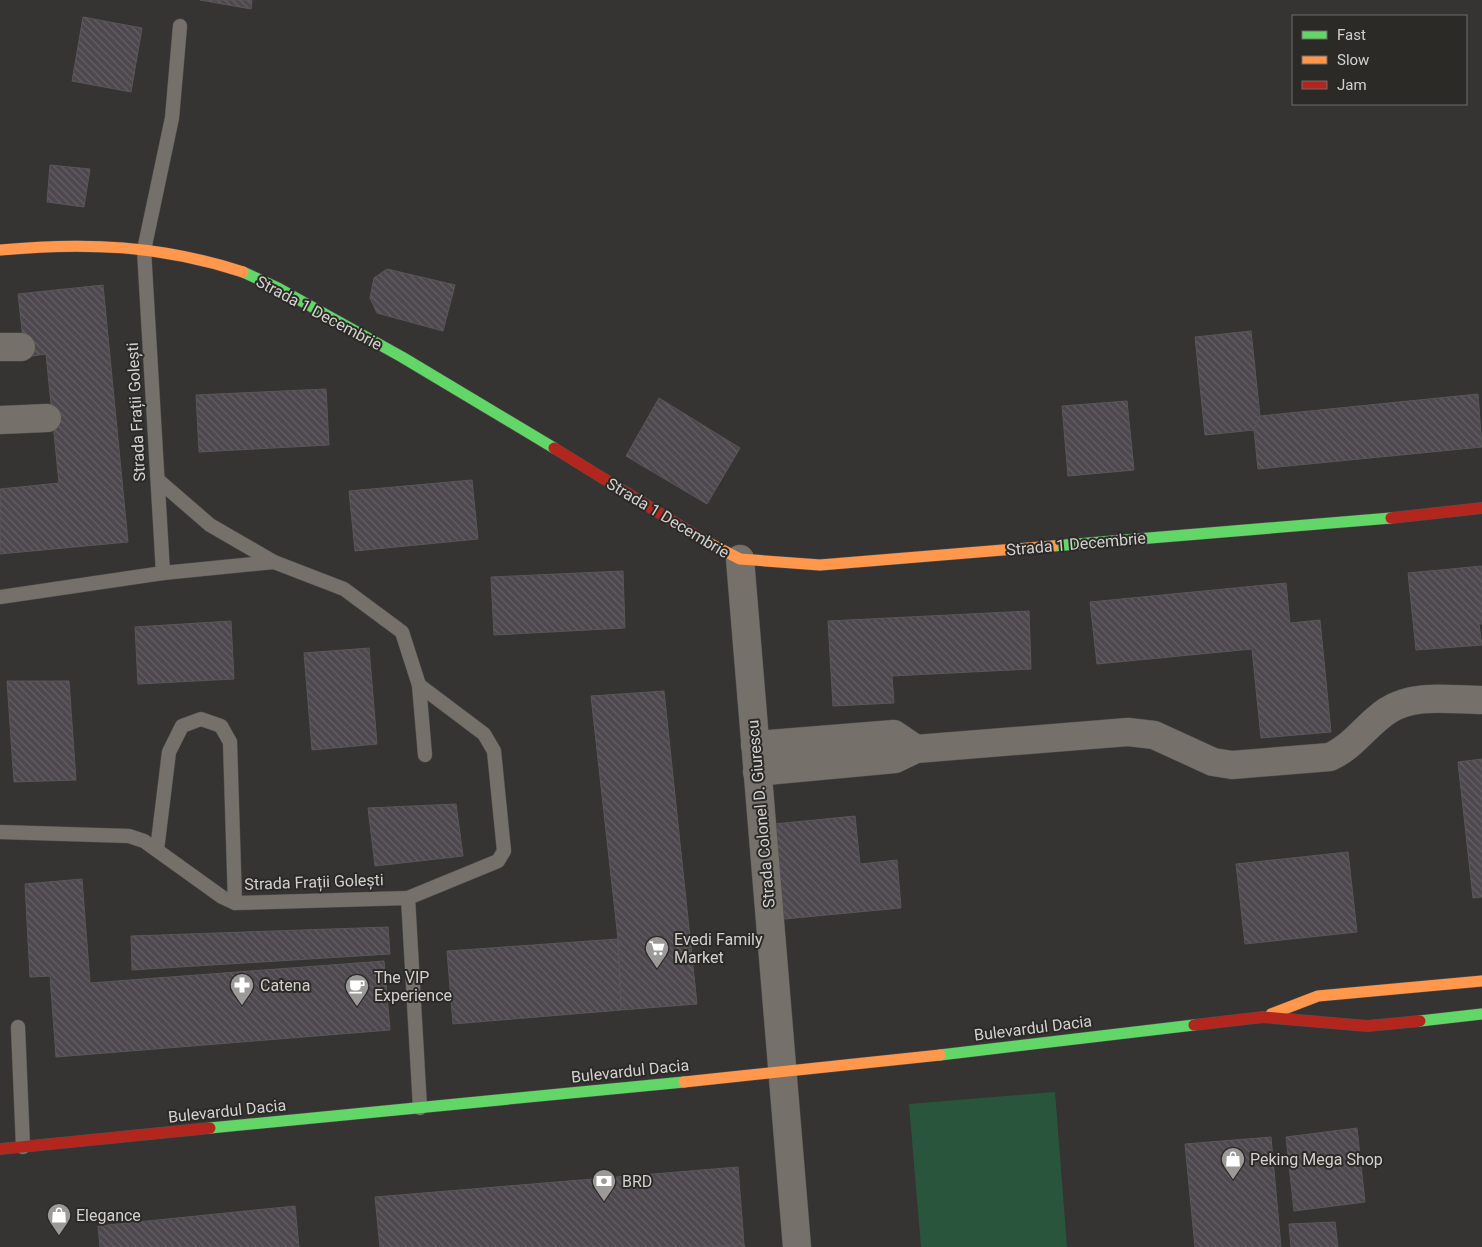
<svg xmlns="http://www.w3.org/2000/svg" width="1482" height="1247" viewBox="0 0 1482 1247" font-family="Roboto,sans-serif">
<style>
.grass{fill:#2a553d}
.building{fill:url(#building-back-hatch);stroke:#585757}
.lines{fill:none;stroke-linecap:round;stroke-linejoin:round}
.lane-casing{stroke:#50504f;stroke-width:15}
.street-casing{stroke:#50504f;stroke-width:29}
.fast-casing{stroke:#50504f;stroke-width:12}
.slow-casing{stroke:#50504f;stroke-width:12}
.jam-casing{stroke:#50504f;stroke-width:12}
.lane{stroke:#757069;stroke-width:14}
.street{stroke:#757069;stroke-width:28}
.fast{stroke:#63d668;stroke-width:11}
.slow{stroke:#ff974d;stroke-width:11}
.jam{stroke:#b3261e;stroke-width:11}
.labels{text-anchor:middle;dominant-baseline:central;stroke-width:4;stroke-linejoin:round;paint-order:stroke}
.street-label{font-size:16px;fill:#d2d1cf;stroke:#2c2a27}
.poi-label{font-size:16px;fill:#d2d1cf;stroke:#2c2a27;text-anchor:start}
</style>
<defs>
<pattern id="building-back-hatch" width="6" height="6" patternUnits="userSpaceOnUse" patternTransform="scale(1.25)"><rect width="6" height="6" fill="#4d474e"/><path d="M-1 5l2 2M0 0l6 6M5-1l2 2" fill="none" stroke="#666066"/></pattern>
</defs>
<rect width="100%" height="100%" fill="#353432"/>
<path class="grass" d="M1055 1092 1067 1247H921L909 1104Z"/>
<g class="building">
<path d="M200 0H252L251 9Z"/>
<path d="M83 17 142 28 131 92 72 81Z"/>
<path d="M50 165 90 169 84 207 47 202Z"/>
<path d="M387 269 455 285 443 331 377 313 370 298 374 278Z"/>
<path d="M103 285 128 542 0 554V489L59 483 46 354 25 357 18 294Z"/>
<path d="M1251 331 1260 416 1254 430 1205 435 1195 337Z"/>
<path d="M326 389 329 445 199 452 196 395Z"/>
<path d="M1478 394 1482 447 1258 469 1254 430 1260 416Z"/>
<path d="M659 398 740 448 707 504 626 456Z"/>
<path d="M1127 401 1134 470 1068 476 1062 406Z"/>
<path d="M472 480 478 539 355 551 349 491Z"/>
<path d="M1482 566V624H1479L1482 645 1416 650 1408 573Z"/>
<path d="M623 571 625 628 494 635 491 577Z"/>
<path d="M1286 583 1290 623 1320 620 1331 732 1261 738 1252 649 1097 664 1090 602Z"/>
<path d="M1029 611 1031 669 892 676 894 703 833 706 828 621Z"/>
<path d="M231 621 234 679 138 684 135 627Z"/>
<path d="M369 648 377 744 312 750 304 653Z"/>
<path d="M7 681H69L76 780 14 782Z"/>
<path d="M664 691 697 1004 621 1010 618 939 591 696Z"/>
<path d="M1482 759V897L1473 898 1458 762Z"/>
<path d="M456 804 463 856 375 866 368 808Z"/>
<path d="M855 816 860 864 897 860 901 908 784 919 774 824Z"/>
<path d="M1348 852 1357 932 1245 944 1236 864Z"/>
<path d="M82 879 90 983 384 961 390 1030 56 1057 50 976 30 977 25 884Z"/>
<path d="M388 927 390 954 132 970 131 936Z"/>
<path d="M618 939 621 1010 453 1024 447 951Z"/>
<path d="M1357 1128 1365 1202 1294 1211 1286 1137Z"/>
<path d="M1271 1137 1281 1247H1195L1185 1144Z"/>
<path d="M738 1167 744 1244 708 1247H380L375 1197Z"/>
<path d="M295 1206 299 1247H100L98 1226Z"/>
<path d="M1335 1222 1338 1247H1291L1289 1224Z"/>
<path d="M744 1244 745 1247H708Z"/>
</g>
<g class="lines">
<g class="lane-casing">
<g id="lane">
<path d="M180 26 172 118 144 250 163 573 274 562 344 589 402 632 419 685 425 755"/>
<path d="M158 480 210 525 274 562"/>
<path d="M0 597 163 573"/>
<path d="M0 832 129 836 144 841 222 897 235 903 408 898 420 1108"/>
<path d="M157 850 169 752 182 726 201 719 221 726 230 742 235 903"/>
<path d="M408 898 498 861 504 851 494 751 484 734 419 685"/>
<path d="M18 1027 23 1147"/>
</g>
</g>
<g class="street-casing">
<g id="street">
<path d="M0 347H21"/>
<path d="M0 420 47 418"/>
<path d="M740 559 797 1247"/>
<path d="M755 745 894 734 916 749"/>
<path d="M757 772 895 759 916 749 1128 732 1154 735 1213 762 1232 765 1330 757C1354 746 1366 725 1387 711 1414 693 1451 700 1482 700"/>
</g>
</g>
<g class="fast-casing">
<g id="fast">
<path d="M243 272 278 288 402 357 554 448"/>
<path d="M1053 546 1391 518"/>
<path d="M1420 1021 1482 1014"/>
<path d="M940 1055 1194 1025"/>
<path d="M210 1128 684 1082"/>
</g>
</g>
<g class="slow-casing">
<g id="slow">
<path d="M0 250C85 242 161 245 243 272"/>
<path d="M703 540 740 559 820 565 1053 546"/>
<path d="M1271 1014 1318 996 1482 981"/>
<path d="M684 1082 940 1055"/>
</g>
</g>
<g class="jam-casing">
<g id="jam">
<path d="M554 448 703 540"/>
<path d="M1391 518 1482 508"/>
<path d="M1194 1025 1263 1017 1367 1026 1420 1021"/>
<path d="M0 1149 210 1128"/>
</g>
</g>
<use href="#lane" class="lane"/>
<use href="#street" class="street"/>
<use href="#fast" class="fast"/>
<use href="#slow" class="slow"/>
<use href="#jam" class="jam"/>
</g>
<defs>
<g id="supermarket-pin" transform="scale(1.25)"><path d="M0 17L-7.5 6A9.5 9.5 0 1 1 7.5 6Z" fill="#9b9a98" stroke="#2c2a27"/><path d="M-6-5.5h2.5l.6 2H6L4.5 2H-2.5L-4.4-4H-6ZM-1.5 3.2a1.3 1.3 0 1 0 .1 0ZM3 3.2a1.3 1.3 0 1 0 .1 0Z" fill="#fff"/></g>
<g id="pharmacy-pin" transform="scale(1.25)"><path d="M0 17L-7.5 6A9.5 9.5 0 1 1 7.5 6Z" fill="#9b9a98" stroke="#2c2a27"/><path d="M-2-6h4v4h4v4h-4v4h-4v-4h-4v-4h4Z" fill="#fff"/></g>
<g id="cafe-pin" transform="scale(1.25)"><path d="M0 17L-7.5 6A9.5 9.5 0 1 1 7.5 6Z" fill="#9b9a98" stroke="#2c2a27"/><path d="M-5.5-4.5H6V0H3Q3 3.5 0 3.5H-2.5Q-5.5 3.5-5.5 0ZM3-3.2v2h1.7v-2ZM-6 4.5H4V6H-6Z" fill="#fff"/></g>
<g id="shop-pin" transform="scale(1.25)"><path d="M0 17L-7.5 6A9.5 9.5 0 1 1 7.5 6Z" fill="#9b9a98" stroke="#2c2a27"/><path d="M-5-2.5h2.3a2.7 3.5 0 0 1 5.4 0H5L5.5 6h-11ZM-1.5-2.5h3a1.5 2.3 0 0 0-3 0Z" fill="#fff"/></g>
<g id="bank-pin" transform="scale(1.25)"><path d="M0 17L-7.5 6A9.5 9.5 0 1 1 7.5 6Z" fill="#9b9a98" stroke="#2c2a27"/><path d="M-6-4H6V4H-6ZM0-2.3a2.3 2.3 0 1 0 0 4.6a2.3 2.3 0 1 0 0-4.6Z" fill="#fff"/></g>
</defs>
<g fill-rule="evenodd">
<use href="#supermarket-pin" x="657" y="948"/>
<use href="#pharmacy-pin" x="242" y="985"/>
<use href="#cafe-pin" x="357" y="986"/>
<use href="#shop-pin" x="1233" y="1159"/>
<use href="#bank-pin" x="604" y="1181"/>
<use href="#shop-pin" x="59" y="1215"/>
</g>
<g class="labels">
<g class="street-label">
<text transform="translate(319 313) rotate(28)">Strada 1 Decembrie</text>
<text transform="translate(136 412) rotate(-93)">Strada Frații Golești</text>
<text transform="translate(668 518) rotate(31)">Strada 1 Decembrie</text>
<text transform="translate(1076 544) rotate(-5)">Strada 1 Decembrie</text>
<text transform="translate(761 814) rotate(-95)">Strada Colonel D. Giurescu</text>
<text transform="translate(314 882) rotate(-2)">Strada Frații Golești</text>
<text transform="translate(1033 1028) rotate(-7)">Bulevardul Dacia</text>
<text transform="translate(630 1071) rotate(-6)">Bulevardul Dacia</text>
<text transform="translate(227 1111) rotate(-6)">Bulevardul Dacia</text>
</g>
<g class="poi-label">
<text x="674" y="939">Evedi Family<tspan x="674" dy="18">Market</tspan></text>
<text x="374" y="977">The VIP<tspan x="374" dy="18">Experience</tspan></text>
<text x="260" y="985">Catena</text>
<text x="1250" y="1159">Peking Mega Shop</text>
<text x="622" y="1181">BRD</text>
<text x="76" y="1215">Elegance</text>
</g>
</g>
<rect x="1292" y="15" width="175" height="90" fill="#2c2a27" stroke="#6e6d6a"/>
<rect x="1302" y="31" width="25" height="8" fill="#63d668" stroke="#6e6d6a"/>
<text x="1337" y="40" font-size="15" fill="#d2d1cf">Fast</text>
<rect x="1302" y="56" width="25" height="8" fill="#ff974d" stroke="#6e6d6a"/>
<text x="1337" y="65" font-size="15" fill="#d2d1cf">Slow</text>
<rect x="1302" y="81" width="25" height="8" fill="#b3261e" stroke="#6e6d6a"/>
<text x="1337" y="90" font-size="15" fill="#d2d1cf">Jam</text>
</svg>
